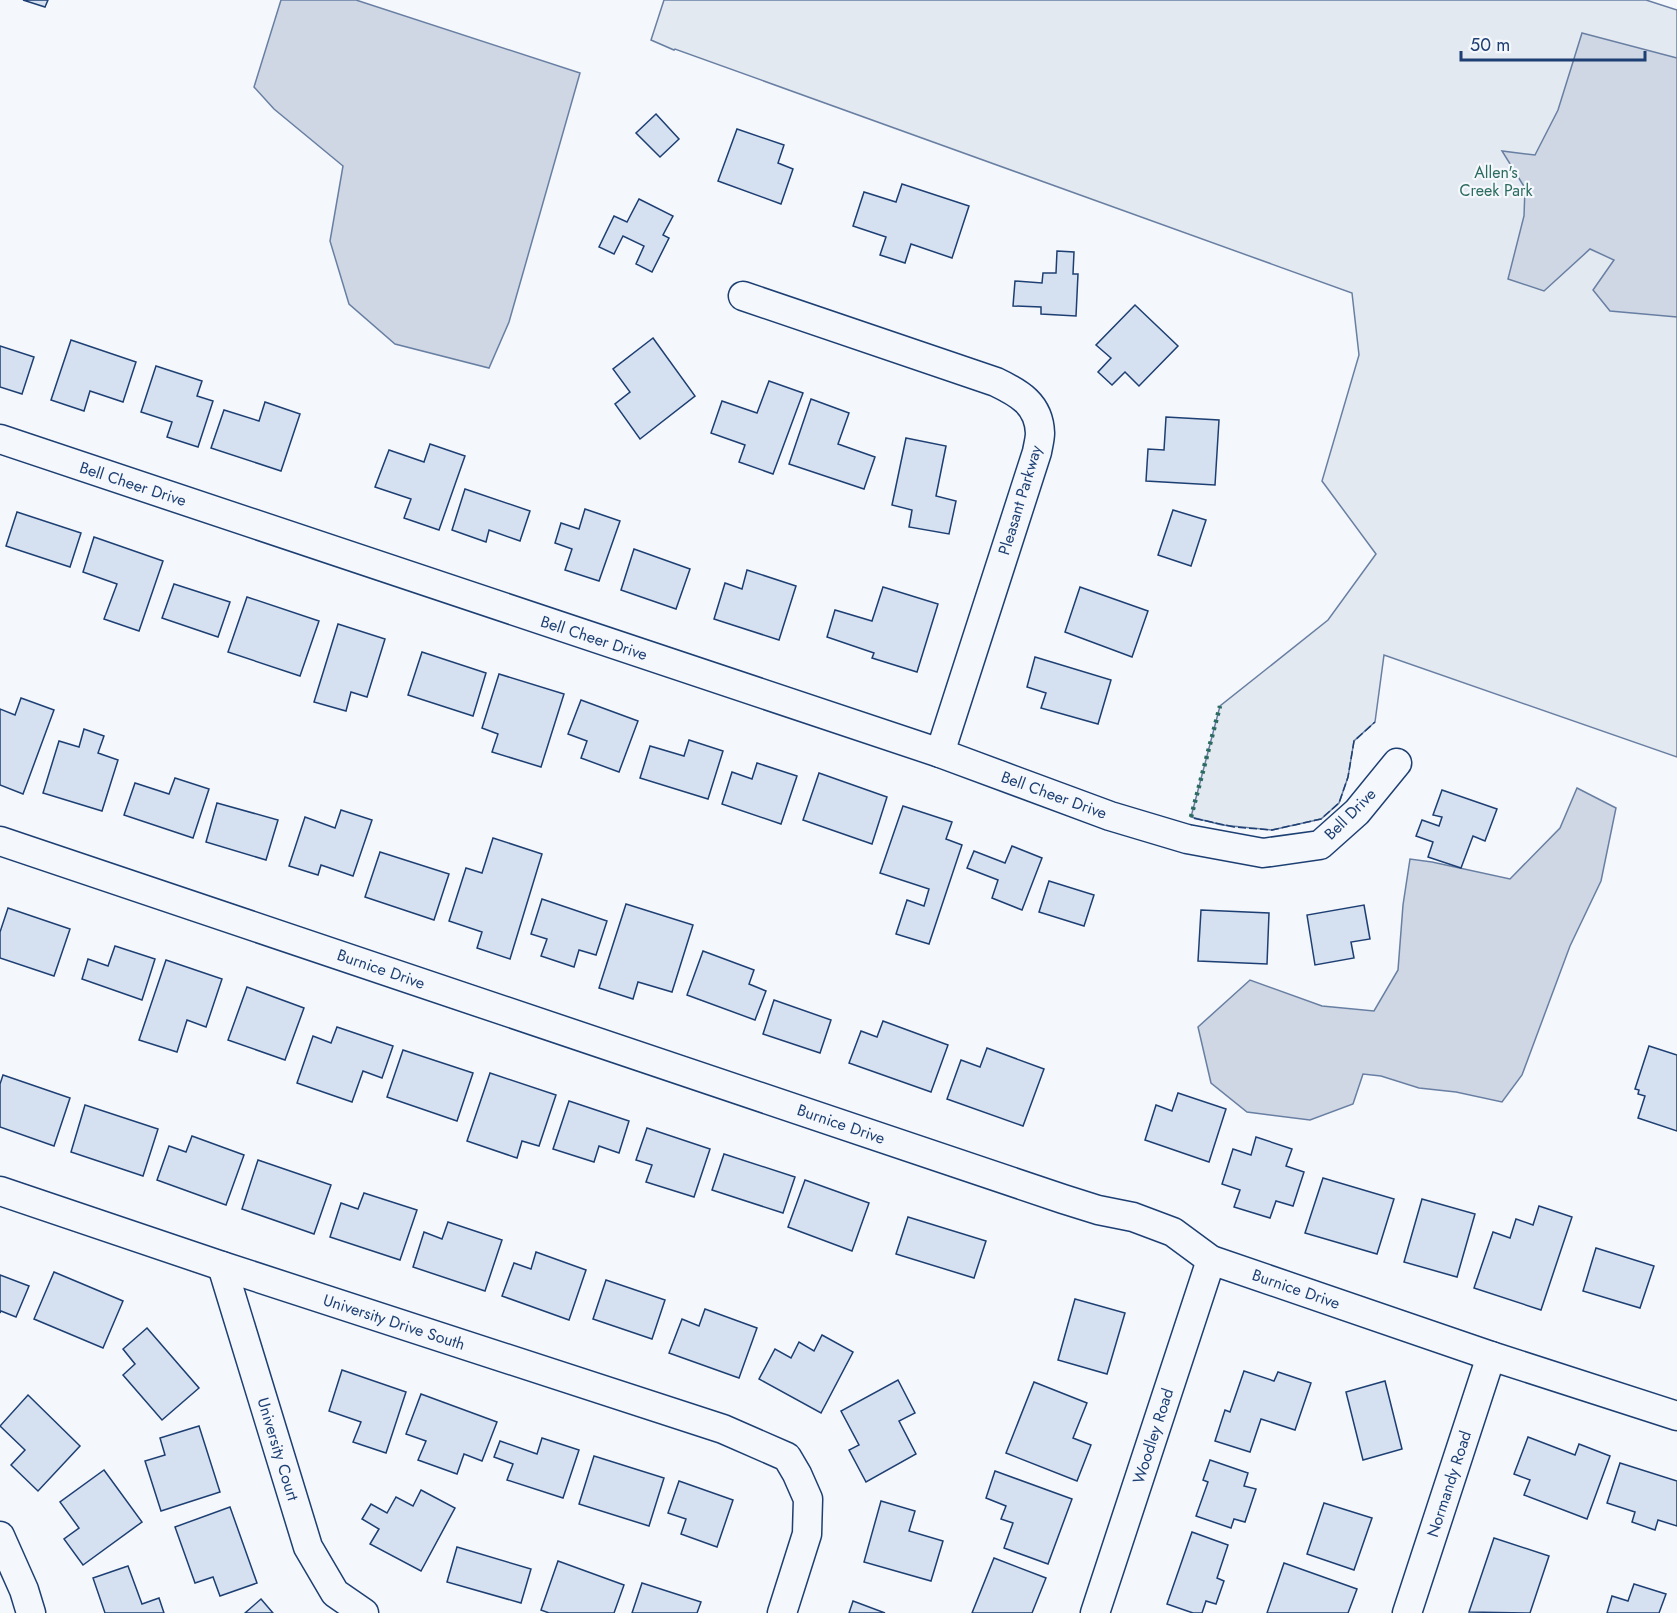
<svg xmlns="http://www.w3.org/2000/svg" width="1677" height="1613" viewBox="0 0 1677 1613" font-family="Jost,sans-serif">
<style>
.green{fill:#e3e9f0;stroke:#687fa3;stroke-width:1.5}
.water{fill:#cfd7e4;stroke:#687fa3;stroke-width:1.5}
.building{fill:#d5e0f0;stroke:#1d3f73;stroke-width:1.5}
.lines{fill:none;stroke-linecap:round;stroke-linejoin:round}
.minor-casing{stroke:#1d3f73;stroke-width:31}
.minor{stroke:#f4f7fb;stroke-width:28}
.hedge{stroke:#2c6c60;stroke-width:4.5;stroke-dasharray:3 4.5;stroke-linecap:butt}
.fence{stroke:#1d3f73;stroke-width:1.5;stroke-dasharray:8 3;stroke-linecap:butt}
.labels{text-anchor:middle;dominant-baseline:central;stroke-width:4.5;stroke-linejoin:round;paint-order:stroke}
.park-label{font-size:16px;fill:#2c6c60;stroke:#f4f7fb}
.street-label{font-size:16px;fill:#1d3f73;stroke:#f4f7fb}
</style>
<rect width="100%" height="100%" fill="#f4f7fb"/>
<path class="green" d="M664 0H1646L1677 10V757L1384 655 1375 722 1354 741 1348 777 1339 803 1321 819 1272 830 1222 825 1191 817 1220 706 1328 620 1376 554 1322 481 1359 355 1352 293 675 49 674 50 651 40Z"/>
<g class="water">
<path d="M281 0H356L580 73 509 322 489 368 395 344 349 304 330 241 343 166 274 109 254 87Z"/>
<path d="M1582 33 1677 58V317L1610 311 1593 290 1614 260 1590 249 1544 291 1508 279 1524 216 1525 188 1502 151 1535 155 1558 110Z"/>
<path d="M1577 788 1616 808 1601 881 1570 946 1522 1075 1502 1102 1456 1092 1419 1088 1381 1076 1363 1074 1353 1104 1310 1120 1247 1112 1211 1083 1198 1027 1250 980 1322 1006 1374 1011 1398 970 1403 905 1410 859 1432 862 1510 879 1560 828Z"/>
</g>
<g class="building">
<path d="M23 0H48L45 7Z"/>
<path d="M656 114 679 139 660 157 636 133Z"/>
<path d="M737 129 784 145 778 163 793 169 781 204 718 181Z"/>
<path d="M902 184 969 206 952 258 911 244 905 263 880 255 886 237 853 226 864 192 896 202Z"/>
<path d="M639 199 673 216 663 235 669 238 652 272 636 264 644 246 623 236 614 254 599 247 614 216 627 222Z"/>
<path d="M1057 251 1074 252 1073 274H1078L1076 316 1041 314V307L1013 306 1015 281 1042 283 1043 273H1056Z"/>
<path d="M1135 305 1178 346 1139 386 1125 372 1112 385 1098 372 1111 358 1096 345Z"/>
<path d="M653 338 695 396 640 439 615 404 630 392 613 369Z"/>
<path d="M71 340 136 362 123 402 90 391 84 411 51 400Z"/>
<path d="M0 346 34 357 22 394 0 387Z"/>
<path d="M156 366 202 381 197 396 213 401 198 447 167 437 172 422 141 412Z"/>
<path d="M769 381 803 393 773 474 739 462 745 445 711 433 722 401 757 413Z"/>
<path d="M811 399 849 413 838 444 875 457 864 489 789 464Z"/>
<path d="M265 402 300 414 281 471 211 448 224 410 259 421Z"/>
<path d="M1166 417 1219 420 1215 485 1146 481 1148 449 1164 450Z"/>
<path d="M906 438 946 446 936 496 956 501 949 534 909 527 912 510 892 505Z"/>
<path d="M430 444 465 456 439 530 404 518 411 499 375 487 389 450 424 462Z"/>
<path d="M465 489 530 511 520 541 489 530 486 542 452 530Z"/>
<path d="M585 509 620 521 599 581 565 570 572 549 555 543 561 523 579 529Z"/>
<path d="M1173 510 1206 520 1191 566 1158 555Z"/>
<path d="M17 512 81 533 70 567 6 546Z"/>
<path d="M94 537 163 561 139 631 104 619 117 584 83 572Z"/>
<path d="M634 549 690 569 676 609 621 590Z"/>
<path d="M747 570 796 586 779 640 714 619 725 583 742 589Z"/>
<path d="M174 584 230 602 218 637 162 618Z"/>
<path d="M883 587 938 604 917 672 872 658 874 653 827 637 835 610 872 621Z"/>
<path d="M1080 587 1148 611 1132 657 1065 632Z"/>
<path d="M247 597 319 621 300 676 228 652Z"/>
<path d="M338 624 385 639 367 697 351 692 346 711 314 702Z"/>
<path d="M422 652 486 673 473 716 408 695Z"/>
<path d="M1035 657 1111 680 1098 724 1041 708 1046 693 1027 687Z"/>
<path d="M499 674 564 694 541 767 492 752 498 734 482 728Z"/>
<path d="M21 698 54 710 23 794 0 785V709L15 715Z"/>
<path d="M581 700 638 721 619 772 581 758 587 741 568 734Z"/>
<path d="M84 729 104 736 98 753 118 760 102 811 43 793 59 741 79 747Z"/>
<path d="M689 740 723 751 708 799 640 778 650 746 684 756Z"/>
<path d="M757 763 797 776 781 824 722 804 732 772 752 779Z"/>
<path d="M819 773 887 797 872 844 803 820Z"/>
<path d="M175 778 209 789 193 838 124 815 135 783 169 794Z"/>
<path d="M1442 790 1497 809 1485 841 1473 836 1461 868 1428 857 1433 842 1416 836 1422 820 1439 826 1442 817 1433 815Z"/>
<path d="M217 803 278 820 266 860 206 842Z"/>
<path d="M903 806 952 822 946 839 962 845 929 944 896 934 907 900 924 906 929 889 880 873Z"/>
<path d="M341 810 372 820 353 876 321 865 318 875 289 866 305 817 335 828Z"/>
<path d="M493 838 542 854 510 959 477 948 482 932 449 921 466 868 482 873Z"/>
<path d="M1012 846 1042 858 1022 910 992 898 998 880 967 868 974 851 1005 863Z"/>
<path d="M380 852 449 874 434 920 365 897Z"/>
<path d="M1049 881 1094 895 1084 926 1039 912Z"/>
<path d="M542 899 607 921 596 955 579 950 574 967 541 956 547 939 531 934Z"/>
<path d="M626 904 693 925 672 992 638 982 633 999 599 988Z"/>
<path d="M1364 905 1370 939 1351 942 1354 958 1315 965 1307 915Z"/>
<path d="M8 908 70 929 54 976 0 958V932Z"/>
<path d="M1201 910 1269 913 1267 964 1198 961Z"/>
<path d="M115 946 155 959 142 1000 82 979 88 959 108 966Z"/>
<path d="M703 951 754 970 749 984 766 991 755 1020 687 995Z"/>
<path d="M166 960 222 979 206 1027 187 1020 177 1052 139 1040Z"/>
<path d="M247 987 304 1008 285 1060 228 1040Z"/>
<path d="M774 1000 831 1020 820 1053 763 1034Z"/>
<path d="M883 1021 948 1045 931 1092 849 1063 861 1031 877 1037Z"/>
<path d="M337 1027 393 1046 382 1078 363 1071 352 1102 297 1083 313 1036 331 1043Z"/>
<path d="M1649 1046 1677 1055V1131L1638 1118 1645 1096 1638 1094 1639 1090 1635 1089Z"/>
<path d="M987 1048 1044 1069 1023 1126 947 1099 961 1060 980 1067Z"/>
<path d="M403 1050 473 1073 457 1121 387 1097Z"/>
<path d="M490 1073 556 1095 539 1146 522 1141 517 1158 467 1141Z"/>
<path d="M3 1075 70 1098 54 1146 0 1127V1084Z"/>
<path d="M1178 1093 1226 1109 1209 1162 1145 1140 1156 1105 1172 1111Z"/>
<path d="M569 1101 629 1121 619 1153 599 1146 594 1162 553 1149Z"/>
<path d="M85 1105 158 1129 143 1176 71 1152Z"/>
<path d="M647 1128 710 1149 694 1197 646 1182 652 1165 636 1160Z"/>
<path d="M192 1136 244 1155 226 1205 157 1180 169 1146 186 1152Z"/>
<path d="M1256 1137 1292 1149 1286 1166 1304 1172 1293 1206 1276 1201 1270 1218 1234 1207 1240 1190 1222 1184 1233 1149 1251 1155Z"/>
<path d="M724 1154 795 1177 783 1213 712 1190Z"/>
<path d="M258 1160 331 1185 314 1234 242 1209Z"/>
<path d="M1323 1178 1394 1199 1377 1254 1305 1233Z"/>
<path d="M805 1180 869 1203 852 1251 788 1227Z"/>
<path d="M364 1193 417 1210 400 1260 330 1237 341 1203 358 1209Z"/>
<path d="M1422 1199 1475 1214 1457 1277 1404 1262Z"/>
<path d="M1539 1206 1572 1217 1541 1310 1474 1288 1493 1232 1510 1238 1516 1219 1533 1225Z"/>
<path d="M908 1217 986 1241 974 1278 896 1254Z"/>
<path d="M448 1222 502 1240 485 1291 413 1267 424 1232 442 1239Z"/>
<path d="M1596 1248 1654 1266 1640 1308 1583 1291Z"/>
<path d="M536 1252 586 1270 569 1320 502 1296 514 1263 531 1269Z"/>
<path d="M54 1272 123 1301 103 1348 34 1319Z"/>
<path d="M0 1275 29 1286 16 1317 1 1311 0 1313Z"/>
<path d="M606 1280 665 1300 652 1339 593 1319Z"/>
<path d="M1075 1299 1125 1313 1107 1374 1058 1360Z"/>
<path d="M705 1309 757 1328 739 1378 669 1353 682 1319 699 1326Z"/>
<path d="M147 1328 199 1388 162 1420 123 1375 135 1364 123 1349Z"/>
<path d="M822 1335 853 1352 821 1413 759 1379 775 1349 791 1358 799 1342 814 1351Z"/>
<path d="M342 1370 406 1392 386 1453 353 1442 361 1422 329 1411Z"/>
<path d="M1244 1371 1274 1381 1278 1372 1311 1383 1295 1430 1261 1419 1250 1452 1215 1441 1225 1410 1230 1412Z"/>
<path d="M898 1380 915 1413 899 1421 916 1454 866 1482 849 1450 859 1445 841 1411Z"/>
<path d="M1385 1381 1402 1449 1363 1460 1346 1392Z"/>
<path d="M1034 1382 1087 1403 1073 1438 1091 1445 1077 1481 1006 1453Z"/>
<path d="M421 1394 497 1422 482 1461 464 1454 457 1474 418 1460 426 1441 406 1434Z"/>
<path d="M28 1395 80 1446 38 1491 11 1465 25 1450 0 1426Z"/>
<path d="M199 1426 220 1492 161 1511 145 1461 165 1455 160 1438Z"/>
<path d="M1528 1437 1575 1455 1579 1444 1610 1456 1587 1519 1524 1495 1530 1480 1514 1474Z"/>
<path d="M542 1438 579 1450 563 1498 507 1480 513 1464 494 1457 500 1441 537 1454Z"/>
<path d="M594 1456 664 1478 649 1526 579 1504Z"/>
<path d="M1210 1460 1248 1473 1244 1486 1256 1489 1245 1522 1234 1519 1231 1528 1196 1516 1208 1482 1203 1480Z"/>
<path d="M1620 1463 1677 1481V1526L1658 1520 1655 1530 1632 1522 1635 1512 1607 1503Z"/>
<path d="M104 1470 142 1522 83 1565 64 1539 79 1528 60 1502Z"/>
<path d="M995 1471 1072 1499 1048 1564 1004 1548 1013 1523 1001 1519 1006 1506 986 1498Z"/>
<path d="M679 1481 733 1500 717 1547 681 1534 686 1519 668 1513Z"/>
<path d="M421 1490 455 1508 421 1571 370 1544 379 1529 362 1519 371 1504 387 1513 396 1497 413 1506Z"/>
<path d="M881 1501 915 1511 909 1531 943 1541 931 1581 864 1562Z"/>
<path d="M1324 1503 1372 1518 1354 1570 1307 1554Z"/>
<path d="M230 1507 257 1583 220 1596 213 1577 195 1583 175 1527Z"/>
<path d="M1192 1532 1228 1545 1217 1578 1224 1581 1216 1604 1206 1601 1202 1613H1193L1167 1604Z"/>
<path d="M1494 1538 1549 1556 1530 1613 1469 1612Z"/>
<path d="M457 1547 531 1569 521 1603 447 1582Z"/>
<path d="M994 1558 1046 1578 1032 1613H972Z"/>
<path d="M558 1561 624 1585 614 1613H549L541 1610Z"/>
<path d="M1284 1563 1357 1589 1348 1613H1267Z"/>
<path d="M128 1566 142 1604 159 1598 164 1613H105L93 1578Z"/>
<path d="M642 1583 701 1602 697 1613H632Z"/>
<path d="M1634 1584 1666 1594 1659 1613H1607L1612 1596 1628 1601Z"/>
<path d="M261 1599 273 1613H245Z"/>
<path d="M853 1601 885 1613H849Z"/>
</g>
<g class="lines">
<g class="minor-casing">
<g id="minor">
<path d="M743 296 996 382C1019 393 1039 404 1040 433 1040 439 1038 446 1037 452L940 753"/>
<path d="M0 439 940 753 1110 816 1187 839 1263 853 1320 845 1357 812 1397 763"/>
<path d="M0 841 1063 1199 1098 1210 1133 1217 1173 1232 1211 1260 1491 1356 1677 1416"/>
<path d="M0 1191 222 1266 723 1429 787 1457 797 1474 808 1499 807 1534 782 1613"/>
<path d="M222 1266 308 1547 335 1593 364 1613"/>
<path d="M0 1536 24 1590 31 1613"/>
<path d="M1095 1613 1211 1260"/>
<path d="M1407 1613 1491 1356"/>
</g>
</g>
<use href="#minor" class="minor"/>
<path class="hedge" d="M1191 817 1220 706"/>
<path class="fence" d="M1234 827 1193 818 1234 827 1272 830 1321 819 1339 803 1348 777 1354 741 1375 722"/>
</g>
<g class="labels">
<g class="park-label">
<text x="1496" y="172">Allen's<tspan x="1496" dy="18">Creek Park</tspan></text>
</g>
<g class="street-label">
<text transform="translate(133 484) rotate(18)">Bell Cheer Drive</text>
<text transform="translate(1020 500) rotate(-73)">Pleasant Parkway</text>
<text transform="translate(594 638) rotate(18)">Bell Cheer Drive</text>
<text transform="translate(1054 795) rotate(20)">Bell Cheer Drive</text>
<text transform="translate(1350 814) rotate(-45)">Bell Drive</text>
<text transform="translate(381 969) rotate(19)">Burnice Drive</text>
<text transform="translate(841 1124) rotate(19)">Burnice Drive</text>
<text transform="translate(1296 1289) rotate(19)">Burnice Drive</text>
<text transform="translate(394 1322) rotate(18)">University Drive South</text>
<text transform="translate(1153 1436) rotate(-72)">Woodley Road</text>
<text transform="translate(278 1449) rotate(73)">University Court</text>
<text transform="translate(1449 1484) rotate(-72)">Normandy Road</text>
</g>
</g>
<path d="M1461 51v9h184v-9" fill="none" stroke="#1d3f73" stroke-width="3"/>
<text x="1470" y="51" font-size="18" fill="#1d3f73" stroke="#f4f7fb" stroke-width="4.5" paint-order="stroke">50 m</text>
</svg>
